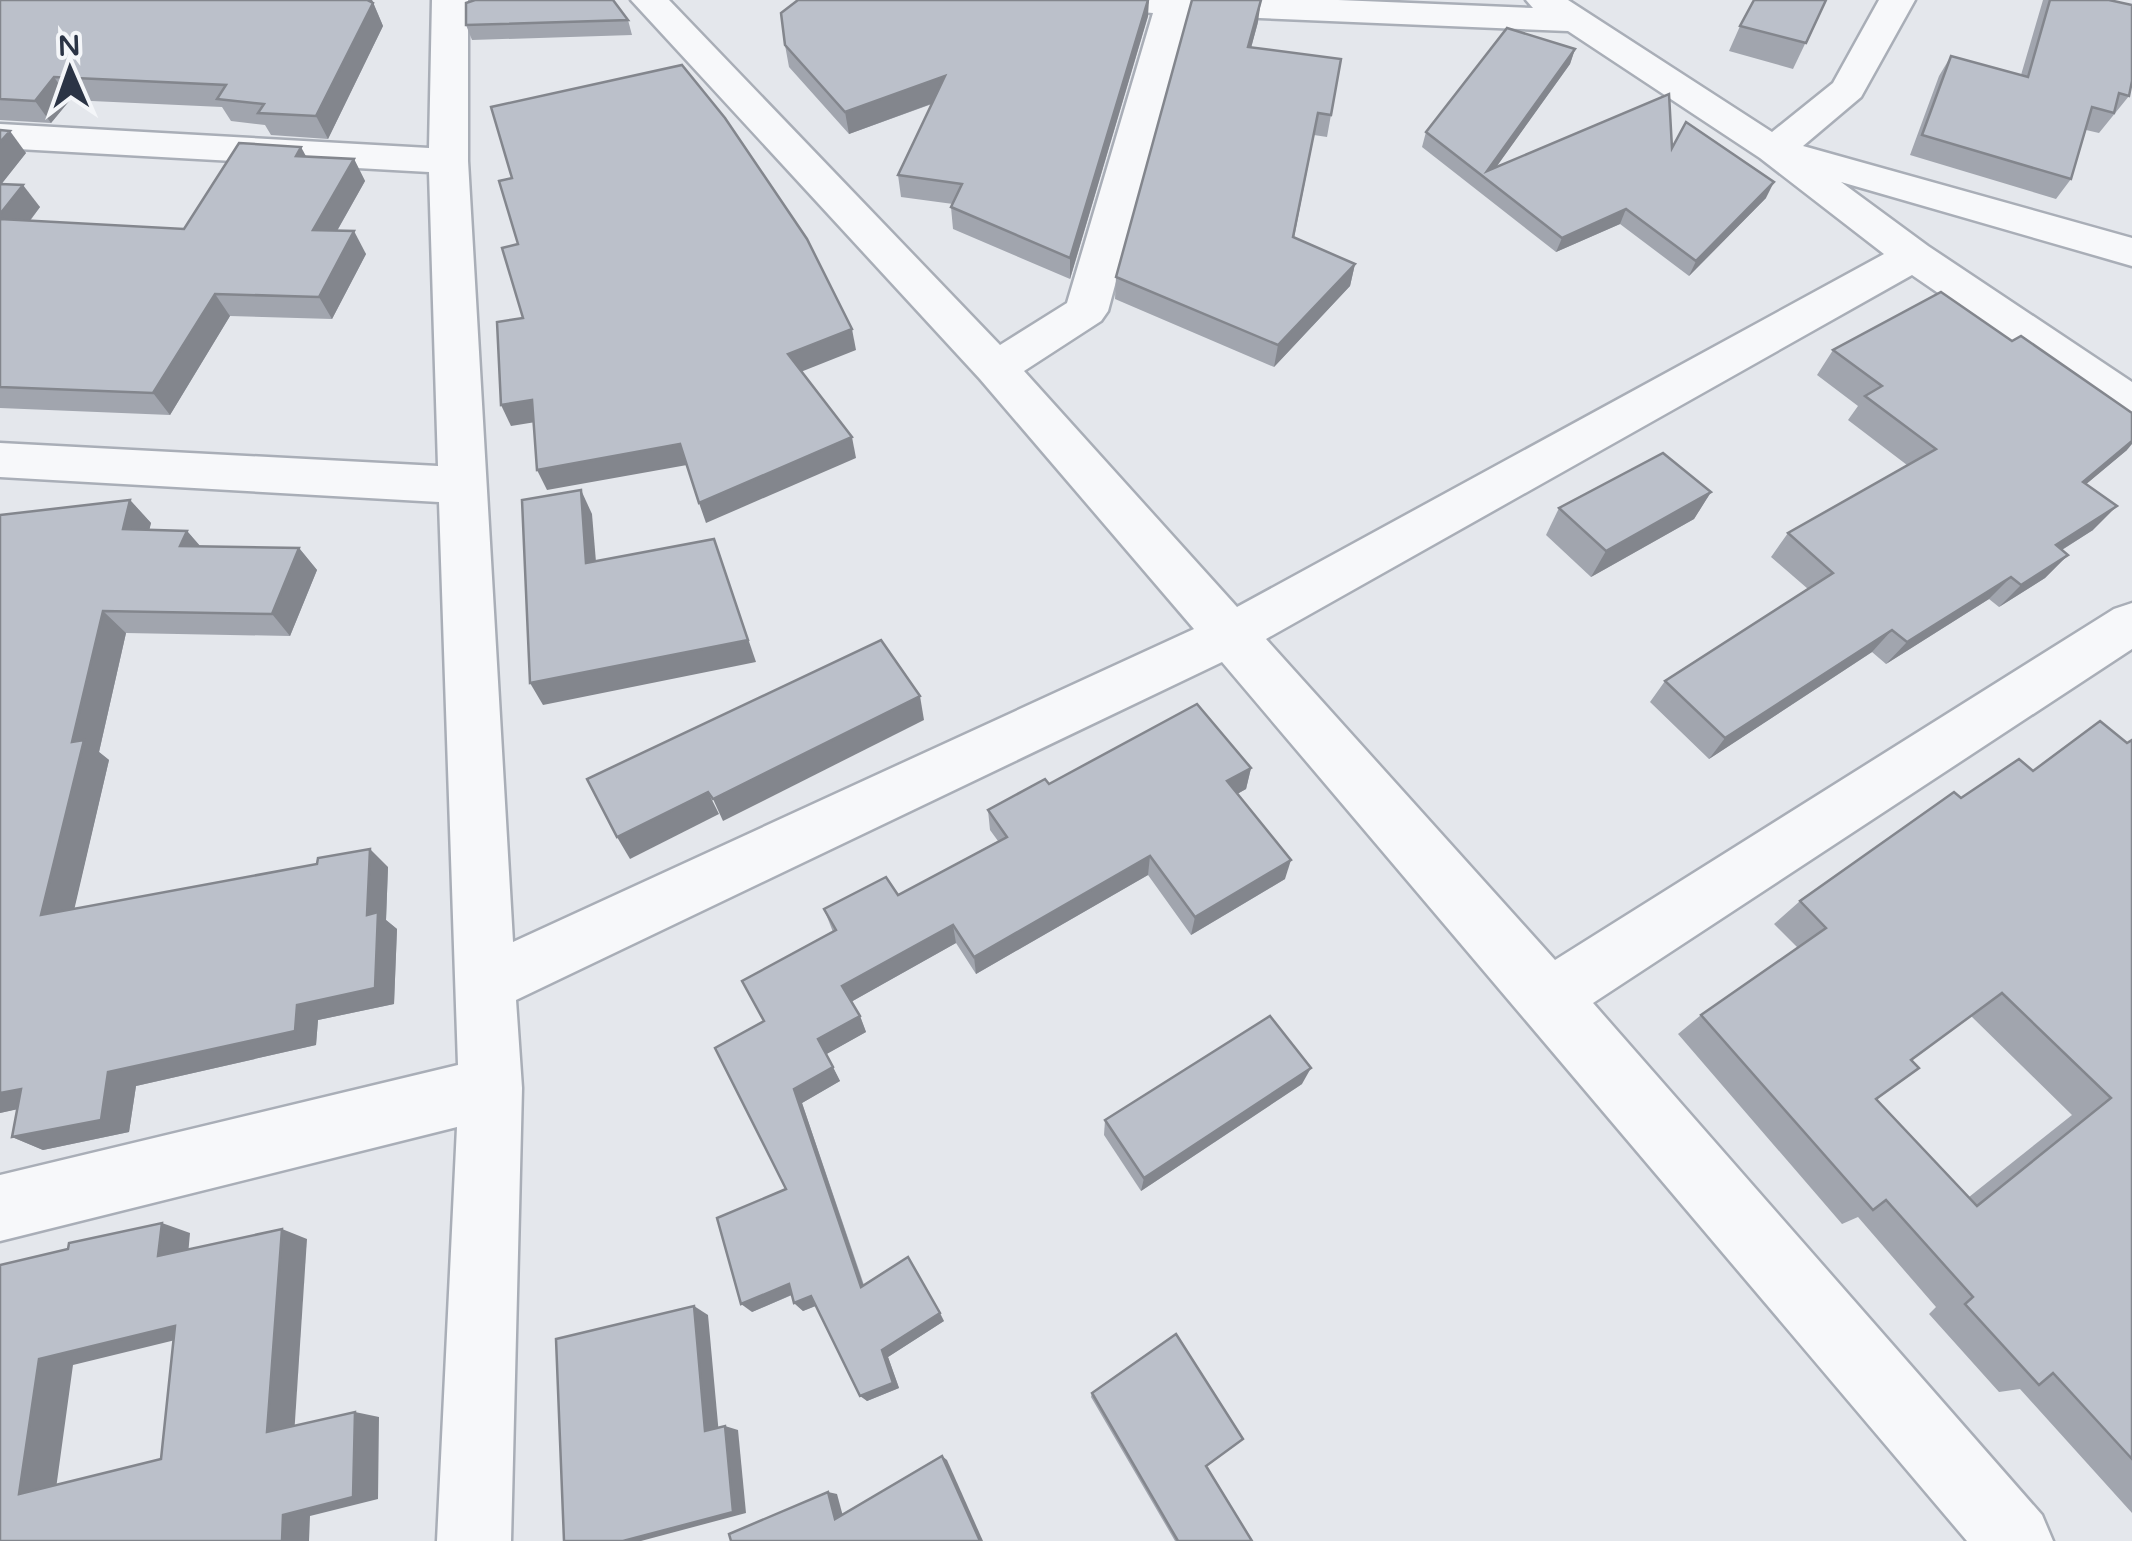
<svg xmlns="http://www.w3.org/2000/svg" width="2132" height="1541" viewBox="0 0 2132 1541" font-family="'Varela Round',sans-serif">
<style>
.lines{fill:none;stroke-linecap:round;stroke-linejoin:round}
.minor-casing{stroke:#a9aeb7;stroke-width:5}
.minor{fill:#f7f8fa;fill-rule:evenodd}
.wall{fill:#a1a5ae;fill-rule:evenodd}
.shaded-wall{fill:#83868d}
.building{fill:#bbc0ca;stroke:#83868d;stroke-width:2.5;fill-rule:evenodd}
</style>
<rect width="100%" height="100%" fill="#e4e7ec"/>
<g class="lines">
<g class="minor-casing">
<path id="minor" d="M432 0H468V161L513 942 1194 629 980 379 631 0H669L1000 345 1067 303 1153 13 1082 7 1076 0H1338L1533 8 1526 0H1568L1772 132 1833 83 1879 0H1915L1861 97 1803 146 2132 238V266L1841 182 1928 246 2132 382V420L2116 415 1912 275 1266 639 1555 960 2114 609 2132 603V649L1593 1003 2042 1515 2053 1541H1967L1222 662 516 1000 522 1088 511 1541H437L457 1127 0 1241V1175L458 1065 439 502 0 477V443L438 466 429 172 0 148V124L429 148ZM1188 15 1568 31 1760 158 1884 254 1237 607 1024 371 1101 321 1108 311Z"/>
</g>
<use href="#minor" class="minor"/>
</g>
<g class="wall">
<path d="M0 0H372L383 26 328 139 271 135 265 125 231 121 222 107 70 100 51 123 0 120Z"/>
<path d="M1826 0 1793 69 1729 51 1740 26Z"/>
<path d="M2043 0H2109L2129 96 2099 133 2086 130 2071 179 2056 199 1910 155 1939 76 1951 56 2021 75Z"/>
<path d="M1148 16 1070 279 953 229 951 207 953 204 901 197 898 175 932 104 849 134 789 67 785 45Z"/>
<path d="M628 20 632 35 472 40 466 25Z"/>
<path d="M1258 22 1251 48 1341 59 1327 137 1314 135 1294 238 1355 264 1350 286 1274 367 1115 299 1116 277Z"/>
<path d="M1575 49 1570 64 1496 167 1672 148 1766 198 1689 276 1620 224 1556 252 1422 147 1426 132Z"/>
<path d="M0 130 26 153 1 184 40 207 30 221 184 229 306 157 354 159 365 181 337 231 366 254 332 319 230 316 170 415 0 408Z"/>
<path d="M1833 350 2127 450 2086 484 2093 530 2062 550 2068 555 2045 578 1999 607 1989 599 1886 664 1872 652 1709 759 1650 702 1665 681 1808 589 1771 557 1788 533 1907 465 1848 420 1858 406 1817 375Z"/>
<path d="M1711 492 1694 519 1591 577 1546 535 1559 508Z"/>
<path d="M130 500 151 523 149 530 187 531 200 546 299 548 317 570 290 636 126 633 99 752 109 760 74 908 388 867 386 920 397 929 394 1004 318 1020 316 1045 136 1086 129 1132 43 1150 12 1137 17 1109 0 1113V515Z"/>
<path d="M2132 740V1513L2020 1389 1999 1392 1929 1314 1936 1307 1858 1217 1842 1224 1678 1034 1701 1015 1798 948 1774 924 1800 901 1961 798 2033 771 2127 743ZM1971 1016 2072 1115 1969 1197 1876 1099 1911 1060Z"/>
<path d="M1251 768 1246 789 1237 794 1285 879 1191 935 1148 875 976 974 956 943 851 1002 860 1016 866 1032 826 1054 840 1081 802 1103 864 1285 944 1321 888 1357 899 1388 867 1401 816 1306 803 1311 794 1303 792 1295 752 1312 786 1189 764 1021 833 932 824 909 898 895 998 841 990 830 988 810 1049 784Z"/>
<path d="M1302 1084 1141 1191 1104 1135 1105 1120Z"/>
<path d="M1092 1393 1206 1466 1252 1541H1175L1091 1397Z"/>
</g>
<g class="shaded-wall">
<path d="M361 0H372L383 26 328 139 316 116Z"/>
<path d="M1148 0H1149L1148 16 1070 279V258Z"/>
<path d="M1261 0 1258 22 1245 70 1248 47Z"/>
<path d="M1575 49 1570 64 1487 180V171Z"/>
<path d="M945 76 947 98 849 134 845 112Z"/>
<path d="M54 77 70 100 51 123 35 101Z"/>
<path d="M10 131 26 153 0 186V142Z"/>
<path d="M301 147 313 169 296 156Z"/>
<path d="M354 159 365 181 325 252 313 230Z"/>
<path d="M1774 182 1766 198 1689 276 1696 261Z"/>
<path d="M23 185 40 207 14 241 0 224V214Z"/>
<path d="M1626 209 1620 224 1556 252 1562 238Z"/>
<path d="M354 231 366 254 332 319 319 297Z"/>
<path d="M1355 264 1350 286 1274 367 1278 345Z"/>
<path d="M215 294 230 316 170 415 153 393Z"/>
<path d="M852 329 856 350 793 375 788 354Z"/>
<path d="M532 400 542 421 511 426 501 405Z"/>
<path d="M852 437 856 458 706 523 699 503Z"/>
<path d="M2132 441V444L2127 450 2060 506 2083 482Z"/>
<path d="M680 444 687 465 547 490 537 470Z"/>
<path d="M581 490 592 514 598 586 586 563Z"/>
<path d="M1711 492 1694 519 1591 577 1606 551Z"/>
<path d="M130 500 151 523 144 552 123 529Z"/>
<path d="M2117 506 2093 530 2033 568 2056 545Z"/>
<path d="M187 531 207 554 180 546Z"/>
<path d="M714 539 756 662 543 705 530 683Z"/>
<path d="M299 548 317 570 290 636 272 614Z"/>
<path d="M2068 555 2045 578 1999 607 2021 585Z"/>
<path d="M2011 577 1989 599 1886 664 1907 642Z"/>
<path d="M103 611 126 633 99 752 109 760 69 932 41 915 72 742Z"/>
<path d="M1892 630 1872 652 1709 759 1725 738Z"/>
<path d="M920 696 924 720 723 821 713 799Z"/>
<path d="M1251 768 1246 789 1223 802 1227 781Z"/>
<path d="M708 792 719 814 630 859 617 837Z"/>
<path d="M370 849 388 867 386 920 397 929 394 1004 318 1020 316 1045 136 1086 129 1132 43 1150 12 1137 108 1072 297 1005 367 915Z"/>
<path d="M1150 856 1148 875 976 974 974 957Z"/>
<path d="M1291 860 1285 879 1191 935 1195 917Z"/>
<path d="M953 925 956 943 849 1003 842 986Z"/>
<path d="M860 1016 866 1032 825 1055 818 1039Z"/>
<path d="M833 1067 840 1081 802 1103 867 1296 861 1287 794 1089Z"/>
<path d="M1311 1068 1302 1084 1141 1191 1144 1178Z"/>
<path d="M21 1089 51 1102 0 1113V1093Z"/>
<path d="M162 1223 190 1233 187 1266 158 1256Z"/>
<path d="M282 1229 307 1239 294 1436 267 1432Z"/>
<path d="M789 1284 798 1292 752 1312 741 1304Z"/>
<path d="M811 1296 820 1304 803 1311 794 1303Z"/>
<path d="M694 1306 708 1315 719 1435 705 1431Z"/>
<path d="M940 1313 944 1321 888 1357 899 1388 867 1401 860 1396 882 1350Z"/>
<path d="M175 1326 204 1333 73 1365 55 1496 19 1494 39 1359Z"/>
<path d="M355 1412 379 1417 378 1499 310 1516 309 1541H282L283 1515Z"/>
<path d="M725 1426 738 1430 746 1513 641 1541H623Z"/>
<path d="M942 1456 947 1460 983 1541H980Z"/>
<path d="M828 1492 837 1494 844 1520 835 1519Z"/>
</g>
<g class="building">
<path d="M0 0H367L373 3 316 116 258 113 264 104 217 99 226 85 54 77 35 101 0 99Z"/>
<path d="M475 0H613L628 20 466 25V3Z"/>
<path d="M798 0H1148L1070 258 951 207 962 184 898 175 945 76 845 112 785 45 781 13Z"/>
<path d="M1192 0H1261L1248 47 1341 59 1331 115 1318 113 1293 237 1355 264 1278 345 1116 277Z"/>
<path d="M1754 0H1826L1806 43 1740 26Z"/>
<path d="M2050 0H2109L2132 5V81L2129 96 2119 93 2114 113 2092 107 2071 179 1922 135 1951 56 2028 77Z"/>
<path d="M1507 28 1575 49 1487 171 1669 94 1672 148 1686 122 1774 182 1696 261 1626 209 1562 238 1426 132Z"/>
<path d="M682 65 725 118 807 239 852 329 788 354 852 437 699 503 680 444 537 470 532 400 501 405 497 322 523 318 502 248 518 244 499 181 512 178 491 107Z"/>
<path d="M0 130 10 131 0 142Z"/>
<path d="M239 143 301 147 296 156 354 159 313 230 354 231 319 297 215 294 153 393 0 387V219L184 229Z"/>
<path d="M0 184 23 185 0 214Z"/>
<path d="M1941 292 2012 341 2021 336 2132 413V441L2083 482 2117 506 2056 545 2068 555 2021 585 2011 577 1907 642 1892 630 1725 738 1665 681 1833 573 1788 533 1936 449 1865 396 1882 386 1833 350Z"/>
<path d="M1663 453 1711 492 1606 551 1559 508Z"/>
<path d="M581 490 586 563 714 539 748 640 530 683 522 500Z"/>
<path d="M130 500 123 529 187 531 180 546 299 548 272 614 103 611 72 742 84 740 41 915 317 864 318 858 370 849 367 915 378 912 375 988 297 1005 295 1031 108 1072 101 1120 12 1137 21 1089 0 1093V515Z"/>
<path d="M881 640 920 696 713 799 708 792 617 837 587 779Z"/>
<path d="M1197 704 1251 768 1227 781 1291 860 1195 917 1150 856 974 957 953 925 842 986 860 1016 818 1039 833 1067 794 1089 861 1287 908 1257 940 1313 882 1350 893 1383 860 1396 811 1296 794 1303 789 1284 741 1304 717 1218 786 1189 715 1048 764 1021 742 981 836 930 824 909 886 877 898 895 1007 837 988 810 1045 779 1049 784Z"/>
<path d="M2100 721 2127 743 2132 740V1459L2053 1373 2039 1385 1965 1304 1973 1297 1886 1200 1873 1210 1701 1015 1826 928 1800 901 1954 792 1961 798 2019 759 2033 771ZM2002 993 2111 1098 1977 1206 1876 1099 1919 1068 1911 1060Z"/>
<path d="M1270 1016 1311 1068 1144 1178 1105 1120Z"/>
<path d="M162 1223 158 1256 282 1229 267 1432 355 1412 353 1497 283 1515 282 1541H0V1265L68 1249 69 1243ZM175 1326 161 1459 19 1494 39 1359Z"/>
<path d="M694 1306 705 1431 725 1426 733 1512 623 1541H564L556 1339Z"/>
<path d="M1176 1334 1243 1439 1206 1466 1252 1541H1178L1092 1393Z"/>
<path d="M942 1456 980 1541H731L729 1534 828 1492 835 1519Z"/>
</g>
<g transform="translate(70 70) rotate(358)" stroke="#f4f6f9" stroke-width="8" paint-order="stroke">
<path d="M0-8L18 38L0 25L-18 38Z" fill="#2b3445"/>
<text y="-15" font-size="28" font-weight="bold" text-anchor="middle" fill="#2b3445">N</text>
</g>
</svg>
